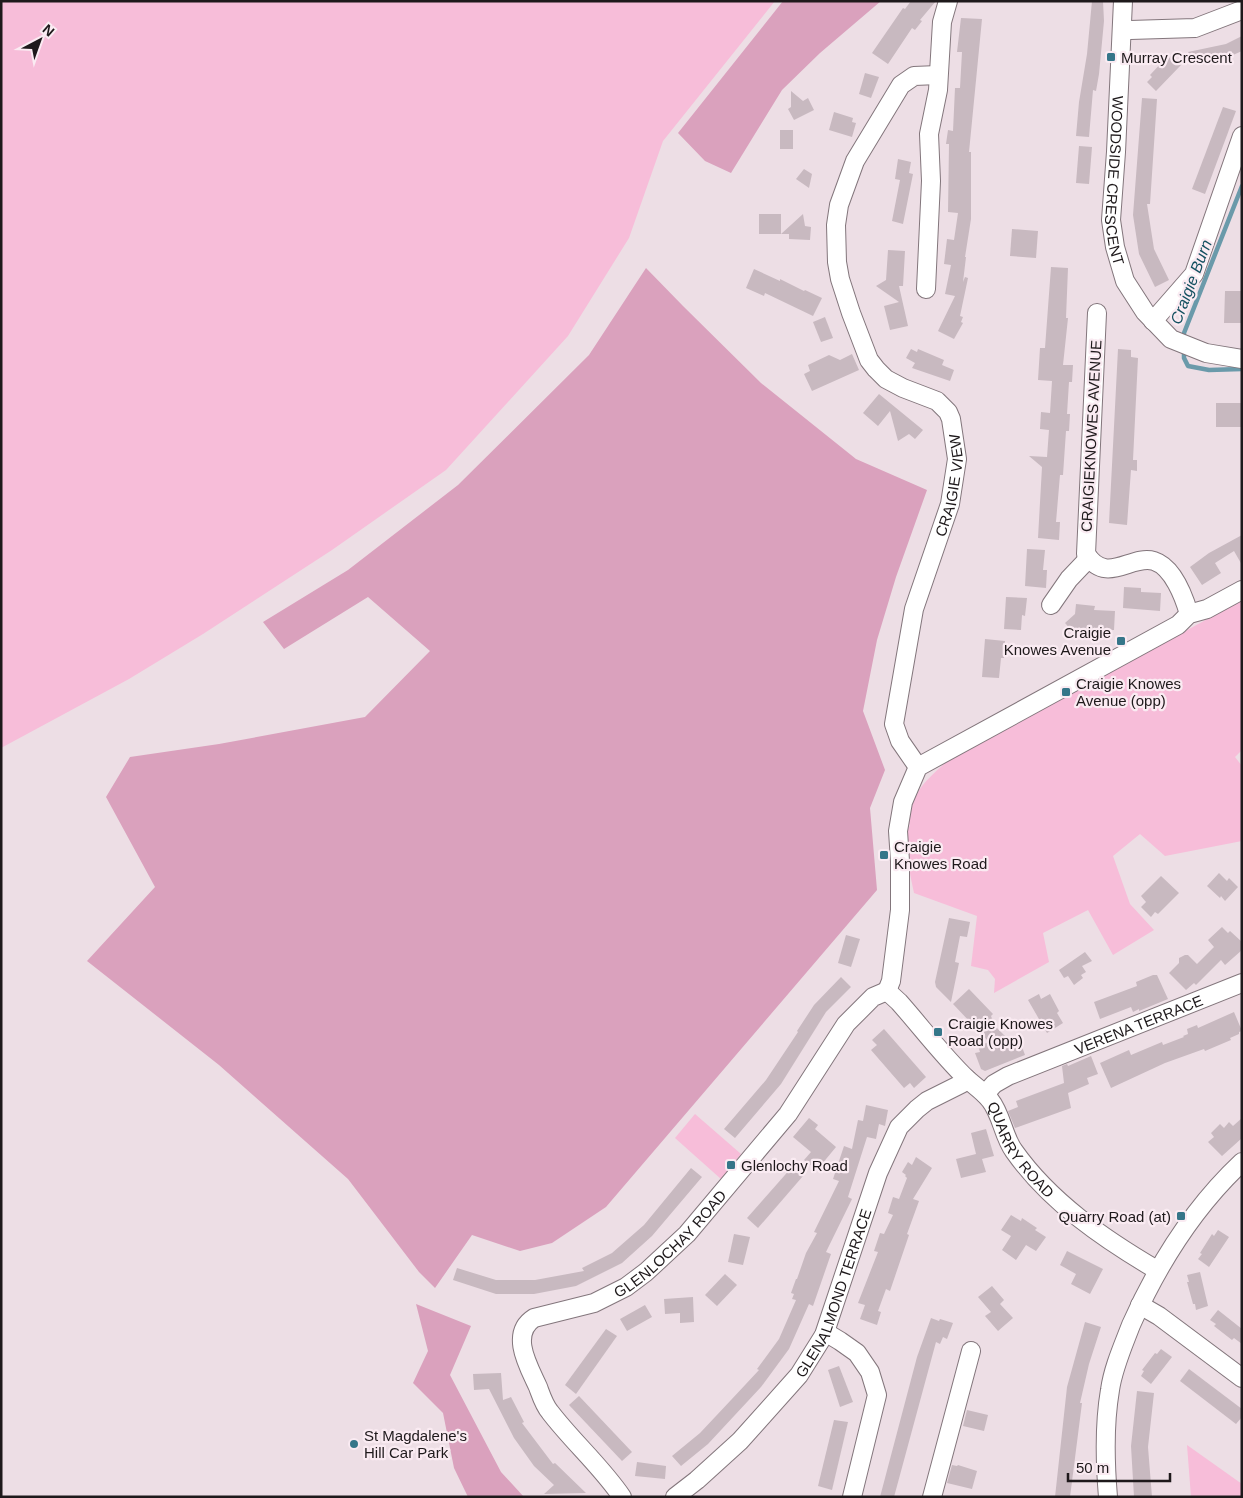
<svg xmlns="http://www.w3.org/2000/svg" width="1243" height="1498" viewBox="0 0 1243 1498" font-family="Arial,sans-serif">
<style>
.green{fill:#f7bdd9}
.forest{fill:#daa1bd}
.lines{fill:none;stroke-linecap:round;stroke-linejoin:round}
.stream{stroke:#6a9aaa;stroke-width:4.5}
.building{fill:#c8b9c0}
.minor-casing{stroke:#83767c;stroke-width:20}
.minor{stroke:#fff;stroke-width:18}
.poi-dot{fill:#357689;stroke:#faebf2;stroke-width:2}
.labels{text-anchor:middle;dominant-baseline:central;stroke-width:4.5;stroke-linejoin:round;paint-order:stroke}
.poi-label{font-size:15px;fill:#1e191b;stroke:#faebf2;text-anchor:start}
.street-label{font-size:15px;fill:#1e191b;stroke:#faebf2}
.water-label{font-size:16px;font-style:italic;fill:#145060;stroke:#faebf2}
</style>
<rect width="100%" height="100%" fill="#eddee5"/>
<g class="green">
<path d="M1 1H775L663 141 629 238 568 336 446 470 332 550 203 634 129 679 1 748Z"/>
<path d="M1242 600V750L1235 757 1242 766V841L1165 856 1140 834 1113 856 1130 904 1154 930 1113 955 1088 910 1043 933 1049 962 994 993 995 979 988 970 971 966 977 916 914 893C911 877 901 839 910 825L908 823C914 791 921 785 945 763Z"/>
<path d="M695 1114 741 1154 721 1179 675 1138Z"/>
<path d="M1187 1445 1242 1484V1497H1191Z"/>
</g>
<g class="forest">
<path d="M783 1H881L820 53 782 90 731 173 705 161 678 133Z"/>
<path d="M646 268 683 306 761 383 856 459 927 490 896 577 877 640 863 711 885 770 870 808 877 890 606 1207 552 1243 520 1251 472 1235 435 1288 419 1272 348 1179 219 1065 87 961 155 887 106 797 130 757 219 744 365 717 430 651 368 597 284 649 263 622 348 570 458 485 589 355Z"/>
<path d="M416 1304 471 1326 450 1375 501 1472 524 1497H468L454 1468 443 1413 413 1383 428 1351Z"/>
</g>
<g class="lines">
<g class="stream">
<path d="M1184 341V333L1242 186"/>
<path d="M1184 349V358L1188 366 1209 370 1242 369"/>
</g>
</g>
<g class="building">
<path d="M911 1H936L920 20 922 21 915 30 912 28 888 64 872 53 903 8 905 9Z"/>
<path d="M1092 1H1103L1104 21 1099 74 1096 91 1093 90 1089 137 1076 136 1079 102 1087 54Z"/>
<path d="M961 18 982 19 969 152H971V219L965 257H966L963 282 965 277 968 278 960 316 963 317 961 322 963 323 954 339 938 331 955 296 945 294 951 265 944 264 947 239 954 240 958 213 948 212 949 144H946L948 130 953 131 955 88H960L962 52H957Z"/>
<path d="M1242 36V51L1233 55 1190 65 1188 52 1226 44Z"/>
<path d="M1171 56 1181 65 1156 91 1147 82 1152 77 1150 75 1165 59 1167 61Z"/>
<path d="M865 73 879 77 871 98 859 94Z"/>
<path d="M791 91 803 101 808 98 814 110 794 120 788 109 791 107Z"/>
<path d="M1142 98 1157 99 1150 204H1147L1154 249 1169 280 1155 287 1139 254 1133 215Z"/>
<path d="M1223 107 1236 111 1205 194 1192 189Z"/>
<path d="M834 112 853 118 852 122 856 123 852 137 829 130Z"/>
<rect x="780" y="130" width="13" height="19"/>
<path d="M1079 146 1092 147 1089 184 1076 183Z"/>
<path d="M898 159 911 162 909 173 913 174 903 224 892 221 900 180 895 179Z"/>
<path d="M804 169 812 174 809 188 796 179Z"/>
<path d="M759 214H781V234L803 214 805 226 811 227 810 240 789 239V234H759Z"/>
<path d="M1012 229 1038 231 1036 258 1010 256Z"/>
<path d="M888 250 905 251 903 286H899L908 326 890 330 884 306 899 302 876 286 886 280Z"/>
<path d="M1051 267 1068 268 1066 318H1068L1063 365H1073L1072 382H1069L1067 414H1070L1069 431H1066L1063 475H1060L1056 522H1060L1059 540 1038 538 1042 467 1029 456 1047 457 1049 430 1040 429 1041 412 1050 413 1052 381 1038 380 1040 348H1045Z"/>
<path d="M754 269 780 281V279L804 291 805 290 822 298 813 316 765 293 764 296 746 288Z"/>
<path d="M1225 291H1242V323H1224Z"/>
<path d="M825 317 833 338 821 342 813 322Z"/>
<path d="M911 349 917 352 918 349 944 360 942 365 954 370 950 381 912 368 915 363 906 358Z"/>
<path d="M1118 349 1131 350V357L1138 358 1133 460H1137V471L1131 470 1127 525 1109 523Z"/>
<path d="M852 354 859 370 812 391 804 374 810 371 808 365 829 355 840 360Z"/>
<path d="M879 394 923 430 915 439 909 434 898 441 890 411 878 426 863 413Z"/>
<rect x="1216" y="403" width="26" height="24"/>
<path d="M1242 535V565L1234 551 1215 563 1221 573 1202 585 1190 567 1209 553Z"/>
<path d="M1027 549 1045 550 1043 570H1047L1046 588 1025 586Z"/>
<path d="M1124 587 1141 588V592L1161 593 1160 611 1123 608Z"/>
<path d="M1006 597 1027 598 1025 616 1022 615 1021 630 1004 629Z"/>
<path d="M1076 604 1095 606 1094 610 1115 611 1114 630H1095V636L1075 634 1065 623 1075 614Z"/>
<path d="M985 639 1005 641 1004 658H1001L999 678 982 677Z"/>
<path d="M1219 873 1227 881 1229 878 1238 887 1225 901 1221 896 1220 898 1207 886Z"/>
<path d="M1161 876 1179 893 1158 914 1155 912 1151 917 1141 907 1146 902 1141 896Z"/>
<path d="M949 918 970 922 967 937 960 936 955 962 959 963 951 1002 936 987 935 982Z"/>
<path d="M1222 927 1228 933 1230 931 1242 942V950L1225 965 1221 960 1196 985 1194 983 1186 990 1169 973 1179 963V958L1185 955H1188L1197 964 1214 947 1208 940Z"/>
<path d="M846 935 860 939 851 967 838 963Z"/>
<path d="M1085 952 1092 961 1082 966 1086 972 1081 975 1083 978 1074 985 1068 976 1064 978 1059 970Z"/>
<path d="M1153 975H1157L1168 999 1139 1011V1009L1133 1012 1131 1007 1100 1019 1094 1002 1137 986 1136 982Z"/>
<path d="M841 977 851 987 826 1012 781 1084 735 1138 724 1129 766 1080 798 1032 797 1031 814 1005Z"/>
<path d="M969 989 993 1014 991 1016 995 1026 1006 1037 1008 1042 1014 1040 1016 1046 1021 1044 1025 1055 985 1071 981 1069 975 1053 980 1052 978 1046 989 1042 953 1004Z"/>
<path d="M1039 994 1041 999 1050 994 1059 1011 1057 1013 1063 1023 1047 1033 1028 1000Z"/>
<path d="M1234 1012 1242 1031 1239 1032V1034L1230 1038 1231 1040 1205 1051 1204 1049 1165 1063 1111 1088 1100 1063 1129 1050 1131 1055 1162 1042 1163 1045 1184 1037 1183 1036 1188 1034 1187 1029 1197 1025 1198 1028Z"/>
<path d="M884 1029 926 1077 914 1088 910 1083 904 1088 871 1050 877 1045 872 1040Z"/>
<path d="M1091 1056 1098 1074 1087 1078 1089 1084 1068 1093 1071 1108 1015 1128 1008 1111 1018 1107 1016 1101 1064 1083 1062 1066 1067 1064 1068 1066Z"/>
<path d="M866 1105 888 1110 885 1126 879 1124 876 1139 867 1137 848 1197 852 1199 826 1252 831 1254 813 1306 809 1304 789 1349 761 1387 708 1444 681 1466 672 1456 700 1433 731 1400 759 1370 757 1369 779 1339 796 1300 792 1299 794 1294 791 1293 796 1279H797L806 1253 817 1233 814 1232 839 1181 833 1179 844 1146 852 1149 858 1120 863 1121Z"/>
<path d="M809 1118 818 1125 815 1129 836 1147 817 1170 804 1160 811 1152 793 1137Z"/>
<path d="M1242 1118V1138L1222 1156 1208 1142 1214 1137 1211 1133 1220 1124 1224 1128 1229 1122 1233 1126Z"/>
<path d="M986 1129 994 1156 982 1159 986 1172 961 1178 956 1159 976 1154 971 1133Z"/>
<path d="M916 1157 932 1168 913 1199 919 1201 907 1234 909 1235 890 1291 886 1289 878 1311 881 1312 877 1325 860 1319 865 1305 858 1303 878 1252 874 1251 880 1233 884 1234 893 1215 888 1213 893 1197 899 1199 907 1178 905 1176 906 1175 902 1172 908 1162 912 1165Z"/>
<path d="M792 1167 803 1176 758 1228 747 1218Z"/>
<path d="M691 1168 702 1177 652 1236 622 1263 576 1286 534 1294H496L453 1280 457 1268 496 1280H535L584 1271 582 1268 612 1253 644 1225Z"/>
<path d="M1011 1215 1021 1221 1022 1218 1037 1228 1035 1230 1046 1237 1036 1251 1026 1245 1016 1260 1002 1250 1011 1236 1001 1230Z"/>
<path d="M1218 1230 1229 1237 1209 1267 1198 1259 1202 1254 1200 1253 1212 1234 1214 1236Z"/>
<path d="M734 1234 750 1237 743 1265 728 1262Z"/>
<path d="M1067 1251 1103 1269 1090 1294 1071 1284 1076 1274 1060 1265Z"/>
<path d="M1200 1272 1208 1306 1196 1310 1195 1304H1193L1187 1282H1189L1187 1275Z"/>
<path d="M725 1274 737 1285 717 1306 705 1295Z"/>
<path d="M992 1286 1004 1300 1000 1304 1013 1318 998 1331 985 1316 991 1312 978 1297Z"/>
<path d="M693 1297 694 1322 680 1323V1313L665 1314 664 1299Z"/>
<path d="M645 1305 652 1317 627 1331 620 1319Z"/>
<path d="M1218 1310 1242 1329V1344L1234 1338 1232 1340 1214 1326 1216 1324 1210 1320Z"/>
<path d="M931 1318 939 1321 940 1319 953 1323 947 1339 943 1337 940 1344 936 1342 894 1497H880L917 1357Z"/>
<path d="M1085 1322 1101 1327 1089 1364 1080 1403H1082L1070 1497H1055L1067 1387Z"/>
<path d="M606 1329 617 1336 576 1394 565 1385Z"/>
<path d="M1161 1349 1172 1357 1151 1384 1141 1376 1144 1371 1142 1370 1155 1353 1157 1354Z"/>
<path d="M839 1366 853 1402 840 1407 828 1370Z"/>
<path d="M1189 1369 1242 1409V1417L1236 1424 1180 1381Z"/>
<path d="M501 1373 503 1400 511 1397 524 1422 522 1423 553 1464 555 1463 586 1493 544 1494 554 1485 534 1466 514 1438 489 1389 474 1390 473 1374Z"/>
<path d="M1137 1391 1154 1393 1148 1447 1152 1497H1134L1131 1446Z"/>
<path d="M579 1396 632 1452 622 1461 569 1405Z"/>
<path d="M967 1410 988 1415 984 1431 963 1426Z"/>
<path d="M834 1420 848 1422 832 1490 818 1486Z"/>
<path d="M637 1462 666 1466 665 1479 635 1476Z"/>
<path d="M952 1465 957 1466 958 1465 977 1471 972 1489 947 1483Z"/>
</g>
<g class="lines">
<g class="minor-casing">
<g id="minor">
<path id="s1" d="M1123 1 1116 152 1111 220 1115 247 1125 281 1145 312 1171 339 1206 353 1242 359"/>
<path d="M1122 28 1130 30 1195 28 1242 10"/>
<path d="M926 289 931 181 929 134 938 90 942 22 948 1"/>
<path d="M1097 313 1086 554C1107 586 1131 554 1154 561 1173 567 1184 597 1189 614"/>
<path d="M1153 321 1194 274 1242 136"/>
<path d="M1051 605 1069 579 1089 558"/>
<path id="s2" d="M918 767 900 741 894 724 914 609 950 504 957 459 951 419 948 412 937 401 903 388 886 379 876 369 869 360 851 313 840 279 837 262 836 225 839 205 855 161 901 85 914 76 938 75"/>
<path d="M887 991 891 981 900 910V861L898 831 903 802 918 767 1178 625 1189 614 1207 609 1242 590"/>
<path id="s3" d="M887 991 899 1002C922 1028 943 1056 967 1079 975 1086 984 1092 990 1100 1002 1115 1003 1136 1014 1151 1050 1202 1104 1239 1157 1270"/>
<path id="s4" d="M985 1094 994 1084 1008 1076 1242 983"/>
<path d="M1140 1305 1159 1316 1242 1378"/>
<path d="M824 1335H830L840 1341 857 1353 870 1372 877 1395 852 1497"/>
<path id="s5" d="M622 1497C601 1466 572 1441 550 1412 544 1405 541 1395 538 1387 529 1367 509 1334 534 1318L594 1303 626 1287 646 1272 687 1234 788 1114 846 1024 873 997 887 991"/>
<path id="s6" d="M675 1497 697 1480 740 1441 799 1375 824 1335 878 1173 899 1127 917 1109 927 1101 961 1084 967 1079"/>
<path d="M932 1497 971 1351"/>
<path d="M1108 1497C1105 1462 1104 1425 1110 1390 1113 1368 1123 1346 1131 1325 1158 1264 1193 1208 1242 1162"/>
</g>
</g>
<use href="#minor" class="minor"/>
</g>
<g class="poi-dot">
<rect x="1106" y="52" width="10" height="10" rx="2.5"/>
<rect x="1116" y="636" width="10" height="10" rx="2.5"/>
<rect x="1061" y="687" width="10" height="10" rx="2.5"/>
<rect x="879" y="850" width="10" height="10" rx="2.5"/>
<rect x="933" y="1027" width="10" height="10" rx="2.5"/>
<rect x="726" y="1160" width="10" height="10" rx="2.5"/>
<rect x="1176" y="1211" width="10" height="10" rx="2.5"/>
<circle cx="354" cy="1444" r="5"/>
</g>
<g class="labels">
<g class="poi-label">
<text x="1121" y="57">Murray Crescent</text>
<text x="1111" y="632" text-anchor="end">Craigie<tspan x="1111" dy="17">Knowes Avenue</tspan></text>
<text x="1076" y="683">Craigie Knowes<tspan x="1076" dy="17">Avenue (opp)</tspan></text>
<text x="894" y="846">Craigie<tspan x="894" dy="17">Knowes Road</tspan></text>
<text x="948" y="1023">Craigie Knowes<tspan x="948" dy="17">Road (opp)</tspan></text>
<text x="741" y="1165">Glenlochy Road</text>
<text x="1171" y="1216" text-anchor="end">Quarry Road (at)</text>
<text x="364" y="1435">St Magdalene's<tspan x="364" dy="17">Hill Car Park</tspan></text>
</g>
<g class="street-label">
<text stroke="none"><textPath href="#s1" startOffset="180">WOODSIDE CRESCENT</textPath></text>
<text transform="translate(1091 436) rotate(-87)">CRAIGIEKNOWES AVENUE</text>
<text stroke="none"><textPath href="#s2" startOffset="296">CRAIGIE VIEW</textPath></text>
<text stroke="none"><textPath href="#s4" startOffset="170">VERENA TERRACE</textPath></text>
<text stroke="none"><textPath href="#s3" startOffset="209">QUARRY ROAD</textPath></text>
<text stroke="none"><textPath href="#s5" startOffset="375">GLENLOCHAY ROAD</textPath></text>
<text stroke="none"><textPath href="#s6" startOffset="264">GLENALMOND TERRACE</textPath></text>
</g>
<g class="water-label">
<text transform="translate(1191 282) rotate(-69)">Craigie Burn</text>
</g>
</g>
<rect width="1243" height="1498" fill="none" stroke="#1e191b" stroke-width="5"/>
<g transform="translate(40 40) rotate(41)" stroke="#faebf2" stroke-width="4" paint-order="stroke">
<path d="M0-4L9 19L0 12L-9 19Z" fill="#1e191b"/>
<text y="-8" font-size="14" font-weight="bold" text-anchor="middle" fill="#1e191b">N</text>
</g>
<path d="M1068 1473v8h102v-8" fill="none" stroke="#1e191b" stroke-width="2.5"/>
<text x="1076" y="1473" font-size="15" fill="#1e191b" stroke="#faebf2" stroke-width="4" paint-order="stroke">50 m</text>
</svg>
